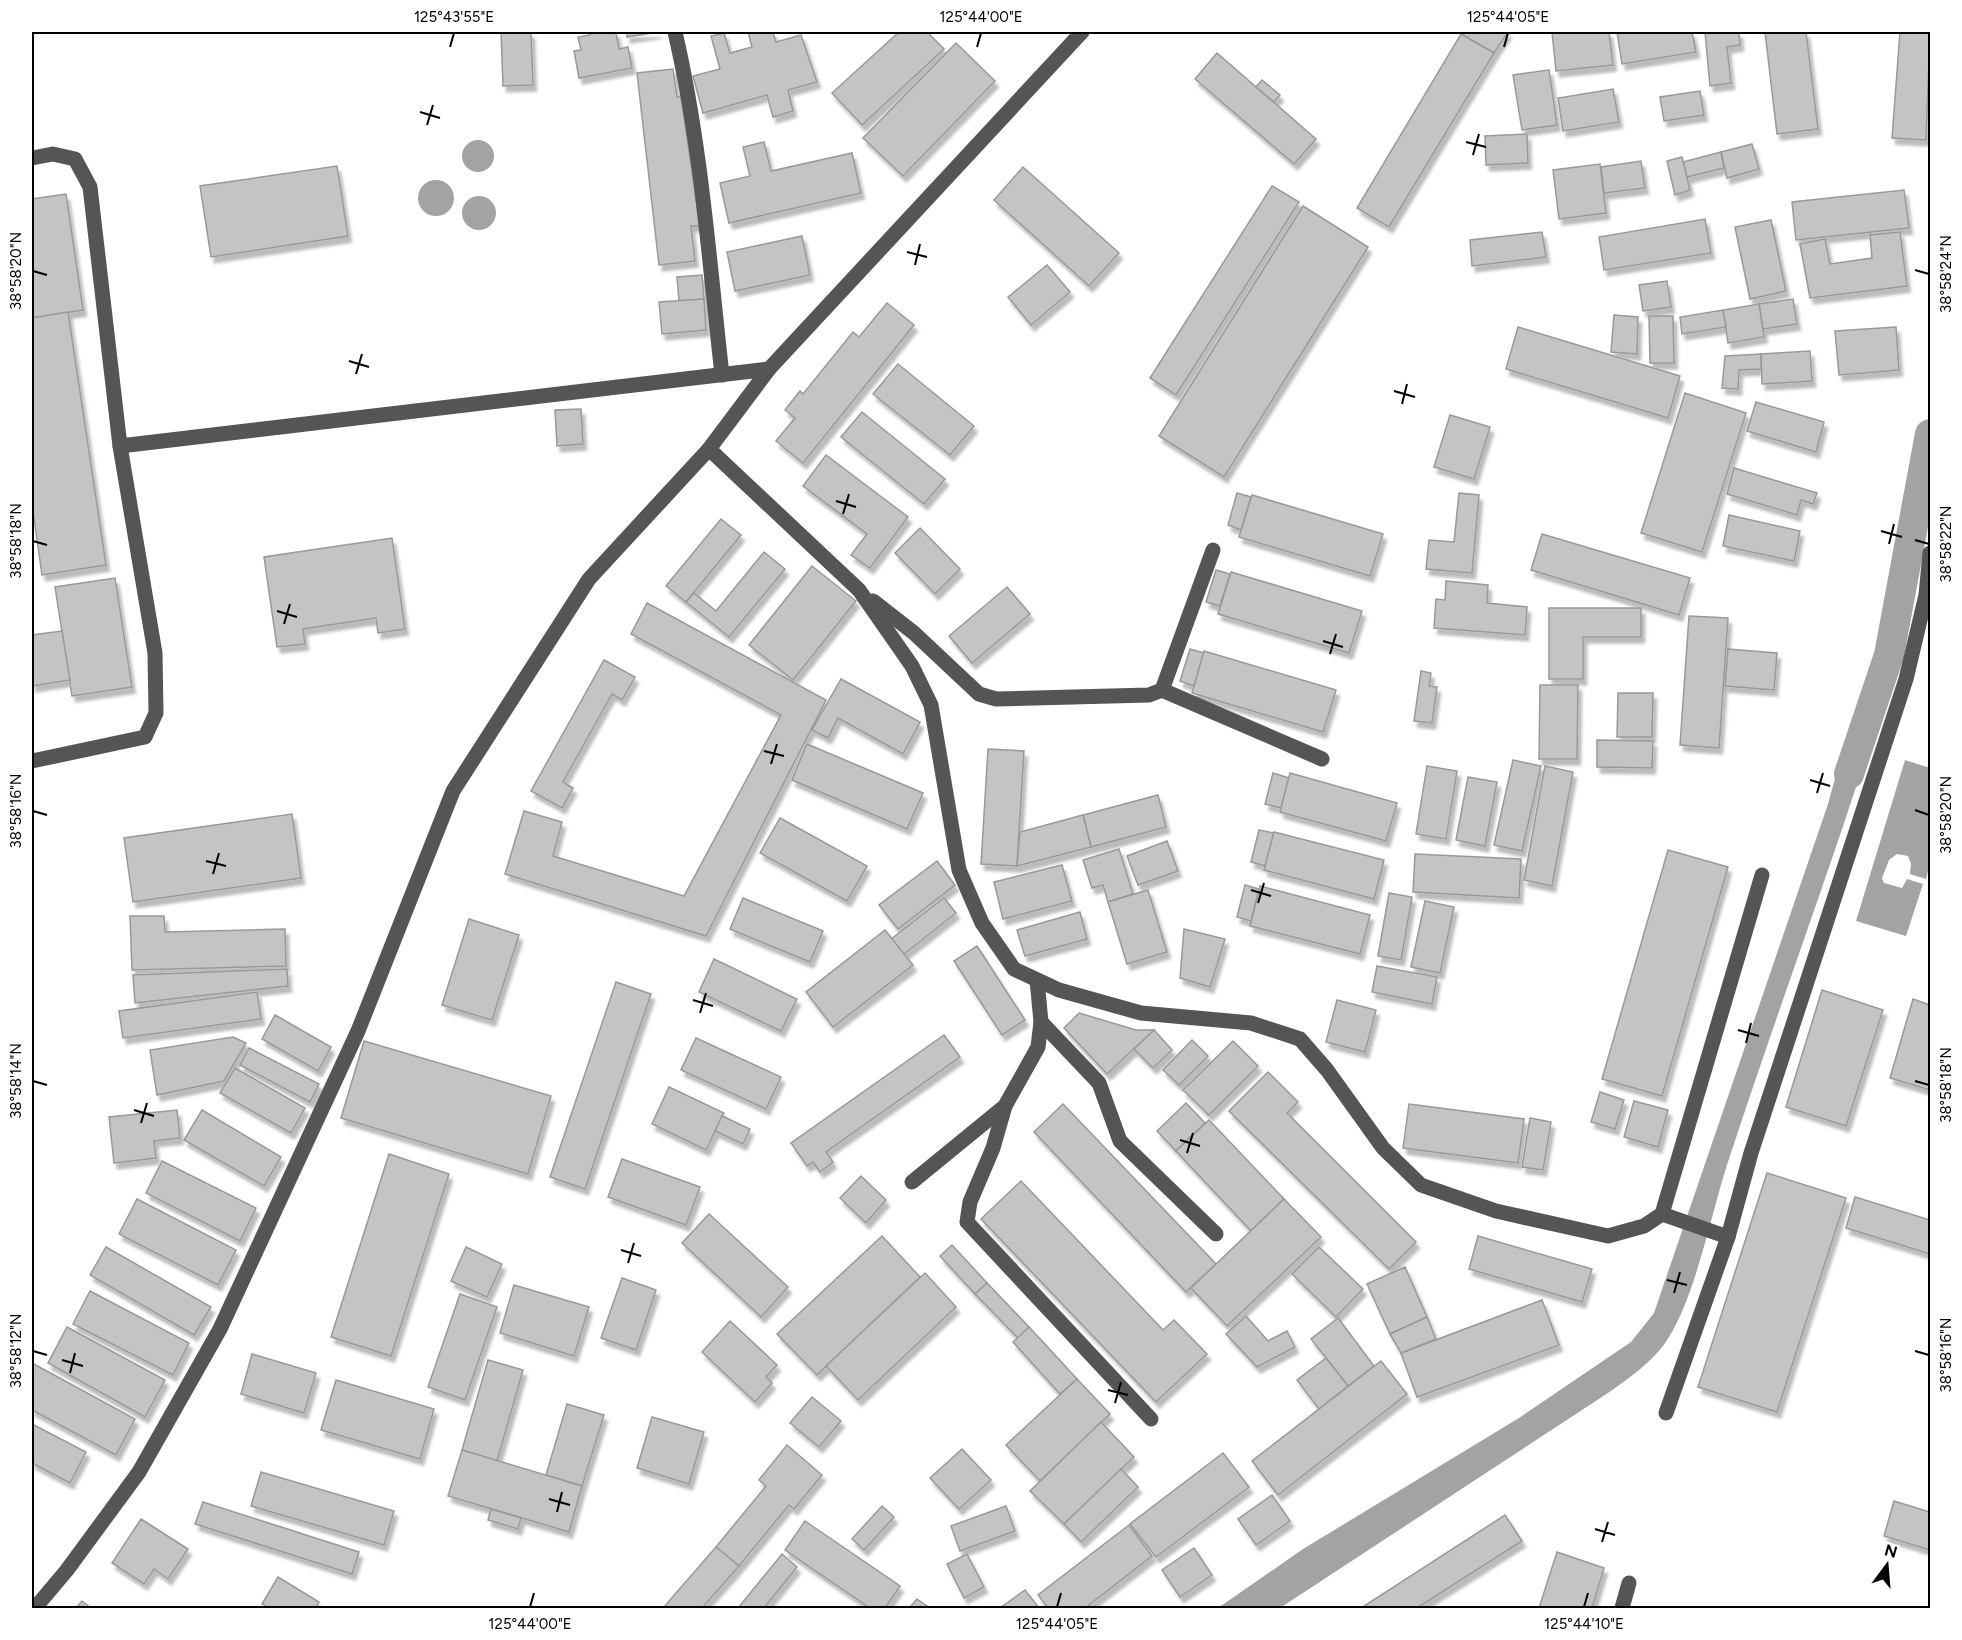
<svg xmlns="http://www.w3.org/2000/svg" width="1962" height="1640" viewBox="0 0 1962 1640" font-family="Figtree,sans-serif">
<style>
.water{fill:#a3a3a3}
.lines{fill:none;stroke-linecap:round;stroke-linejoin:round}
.canal{stroke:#a3a3a3;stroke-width:30}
.building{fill:#c4c4c4;stroke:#999;stroke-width:1.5;filter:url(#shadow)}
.minor{stroke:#555;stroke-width:15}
.ticks{fill:none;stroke:#000;stroke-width:2}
.neatline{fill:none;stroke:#000;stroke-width:2}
.ticks-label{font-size:15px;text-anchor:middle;fill:#000}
</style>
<defs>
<filter id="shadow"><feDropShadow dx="3.5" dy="6" stdDeviation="1.5" flood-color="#0004"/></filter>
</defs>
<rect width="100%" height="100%" fill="#fff"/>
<g class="water">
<circle cx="478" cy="156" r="16"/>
<circle cx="436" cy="198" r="18"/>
<circle cx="479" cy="213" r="17"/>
<path d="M1848 732 1872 738C1827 879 1775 1018 1729 1159 1711 1212 1695 1303 1663 1346 1649 1364 1629 1378 1611 1391L1280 1608H1218L1303 1549 1519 1418 1631 1342 1654 1313 1828 804Z"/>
<path d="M1905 760 1930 768V864L1926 879 1910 874 1911 864 1908 856 1897 854 1889 860 1882 878 1884 883 1902 888 1907 879 1923 884 1906 936 1856 921Z"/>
</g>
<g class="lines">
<path class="canal" d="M1849 774 1889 655 1930 434"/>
</g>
<g class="building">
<path d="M501 32H531L533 85 503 86Z"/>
<path d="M589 32H616L619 49 628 47 632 68 579 78 574 51 581 50 578 37 590 35Z"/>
<path d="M627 32H659L627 37Z"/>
<path d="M748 32H773L776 42 801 35 817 82 788 90 793 111 773 117 767 95 703 113 693 76 720 69 711 36 724 33 730 53 752 47Z"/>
<path d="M899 32H927L944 49 862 125 832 93Z"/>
<path d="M1463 32H1508L1494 53 1461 34Z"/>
<path d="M1552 32H1609L1613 65 1556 71Z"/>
<path d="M1617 32H1692L1696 52 1622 64Z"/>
<path d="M1705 32H1739L1740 45 1727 47 1731 83 1710 86Z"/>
<path d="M1765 32H1806L1818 129 1777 134Z"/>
<path d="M1900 32H1930L1926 140 1892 138Z"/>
<path d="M1461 34 1494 53 1389 227 1357 208Z"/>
<path d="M956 43 995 81 903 176 863 138Z"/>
<path d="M1217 53 1316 139 1294 164 1195 79Z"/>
<path d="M673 69 677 97 681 96 700 226H691L695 261 659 265 637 73Z"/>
<path d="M1549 70 1557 125 1522 130 1513 75Z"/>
<path d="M1262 80 1280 95 1274 102 1256 87Z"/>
<path d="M1613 89 1619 122 1563 131 1558 98Z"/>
<path d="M1700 91 1704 115 1664 121 1660 97Z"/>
<path d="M1527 134 1528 163 1486 165 1485 136Z"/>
<path d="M764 142 771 171 852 153 861 193 729 223 720 183 750 176 743 147Z"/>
<path d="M1752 144 1759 169 1727 178 1721 152Z"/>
<path d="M1721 152 1724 168 1687 177 1683 162Z"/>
<path d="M1682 157 1690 190 1675 195 1667 161Z"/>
<path d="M1641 161 1645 188 1604 193 1601 167Z"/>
<path d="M1600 164 1606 213 1559 219 1553 170Z"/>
<path d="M337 166 348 236 211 257 200 186Z"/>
<path d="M1023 167 1119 253 1089 286 994 200Z"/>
<path d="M1272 186 1299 202 1176 395 1150 378Z"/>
<path d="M1904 190 1909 228 1796 240 1792 202Z"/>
<path d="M66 194 83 310 32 318V199Z"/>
<path d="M1303 206 1368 247 1224 477 1159 436Z"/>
<path d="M1705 219 1711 253 1604 270 1599 237Z"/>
<path d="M1771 220 1786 291 1750 299 1735 227Z"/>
<path d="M1542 232 1546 257 1472 266 1470 240Z"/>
<path d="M1900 232 1907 286 1810 298 1800 244 1825 239 1830 264 1872 258 1870 235Z"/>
<path d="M802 236 810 275 735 291 727 252Z"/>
<path d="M1047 265 1070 292 1031 325 1008 297Z"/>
<path d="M702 275 704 299 679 301 677 277Z"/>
<path d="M1667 281 1671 307 1643 311 1639 285Z"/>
<path d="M704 299 706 330 662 334 659 302Z"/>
<path d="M1793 299 1797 324 1763 329 1759 304Z"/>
<path d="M887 303 914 325 803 463 776 441 795 418 785 410 800 391 803 394 853 332 859 337Z"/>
<path d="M1759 304 1764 337 1728 343 1723 310Z"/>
<path d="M1723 310 1726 327 1682 334 1680 317Z"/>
<path d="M68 312 106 565 42 575 32 504V318Z"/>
<path d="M1614 315 1638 317 1637 354 1611 352Z"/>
<path d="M1649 316H1673L1674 363H1650Z"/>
<path d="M1518 327 1680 376 1668 418 1506 369Z"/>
<path d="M1896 327 1899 370 1839 375 1835 331Z"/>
<path d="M1810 351 1812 381 1762 384 1761 354Z"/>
<path d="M1761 354V369L1739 370 1738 389 1722 388 1725 356Z"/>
<path d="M898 364 974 426 950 455 873 394Z"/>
<path d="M1685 393 1746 413 1702 552 1641 533Z"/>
<path d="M1756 402 1824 422 1816 452 1747 431Z"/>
<path d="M581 409 583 444 557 446 555 410Z"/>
<path d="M862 412 945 479 924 504 841 437Z"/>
<path d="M1450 415 1490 427 1474 479 1434 467Z"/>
<path d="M826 455 908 517 870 568 851 555 867 534 803 486Z"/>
<path d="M1734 468 1817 493 1813 504 1801 500 1797 515 1727 494Z"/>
<path d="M1237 493 1251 497 1241 530 1228 525Z"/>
<path d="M1459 493 1479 495 1472 573 1426 569 1429 540 1454 542Z"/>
<path d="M1252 495 1383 534 1370 576 1239 537Z"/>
<path d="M1729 515 1800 531 1794 561 1723 546Z"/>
<path d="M721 519 741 535 686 602 666 586Z"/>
<path d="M920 528 960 569 935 594 895 553Z"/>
<path d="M1542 534 1690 578 1679 615 1531 570Z"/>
<path d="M392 538 405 629 378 633 376 618 303 629 305 644 277 647 264 557Z"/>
<path d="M764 552 785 569 729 637 686 602 694 593 716 611Z"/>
<path d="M812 566 856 601 793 680 749 645Z"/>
<path d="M1216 570 1230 574 1220 606 1206 602Z"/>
<path d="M1231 572 1362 611 1349 653 1218 614Z"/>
<path d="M115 578 132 687 72 696 55 587Z"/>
<path d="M1446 581 1488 585 1487 603 1527 607 1525 635 1434 628 1436 599 1445 600Z"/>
<path d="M1007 587 1030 614 972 663 949 636Z"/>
<path d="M647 603 826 700 706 936 505 874 524 811 562 822 553 856 684 896 781 715 631 634Z"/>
<path d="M1549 608H1641V637H1583V679H1549Z"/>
<path d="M1689 616 1728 618 1719 748 1680 745Z"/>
<path d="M62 631 70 680 32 686V635Z"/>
<path d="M1190 649 1204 653 1194 686 1180 681Z"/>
<path d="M1728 649 1777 653 1774 690 1725 686Z"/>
<path d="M1204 651 1336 690 1323 732 1192 693Z"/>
<path d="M604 660 635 677 622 700 612 694 563 782 573 788 562 808 531 791Z"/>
<path d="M1421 671 1431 673 1429 686 1437 687 1432 723 1414 721Z"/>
<path d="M841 679 920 722 903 754 838 718 828 738 812 730Z"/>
<path d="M1540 685H1578L1577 759H1539Z"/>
<path d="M1618 693H1653L1652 737H1617Z"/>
<path d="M1597 740 1653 741 1652 768 1597 767Z"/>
<path d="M807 744 923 793 907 829 792 780Z"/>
<path d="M988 749 1024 751 1017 866 981 864Z"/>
<path d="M1513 760 1541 766 1522 851 1494 845Z"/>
<path d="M1427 766 1457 771 1446 839 1416 834Z"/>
<path d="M1545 766 1573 772 1552 886 1524 880Z"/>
<path d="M1273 773 1289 778 1281 808 1265 804Z"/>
<path d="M1290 773 1397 803 1386 841 1280 812Z"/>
<path d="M1468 777 1497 782 1485 846 1456 840Z"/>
<path d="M1158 795 1166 827 1091 847 1083 815Z"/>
<path d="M292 814 301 878 133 902 124 838Z"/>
<path d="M1083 815 1091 847 1017 866 1020 832Z"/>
<path d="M780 818 867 866 847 901 760 853Z"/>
<path d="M1259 830 1274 833 1265 866 1251 862Z"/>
<path d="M1274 832 1384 860 1374 899 1264 870Z"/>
<path d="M1167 841 1178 871 1138 885 1127 856Z"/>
<path d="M1119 849 1133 894 1108 902 1103 885 1092 888 1083 860Z"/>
<path d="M1668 850 1728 867 1662 1096 1602 1079Z"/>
<path d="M1415 854 1521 859 1519 898 1413 892Z"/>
<path d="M937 861 955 885 898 929 879 905Z"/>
<path d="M1062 865 1072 901 1003 919 994 882Z"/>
<path d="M1245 885 1259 889 1251 921 1237 917Z"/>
<path d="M1260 886 1370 915 1360 954 1250 926Z"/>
<path d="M1148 890 1167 952 1127 964 1108 902Z"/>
<path d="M1389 893 1412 897 1401 960 1378 956Z"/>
<path d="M743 898 823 931 810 962 730 929Z"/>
<path d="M944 898 956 913 904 954 891 939Z"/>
<path d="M1425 901 1454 907 1440 973 1411 967Z"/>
<path d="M1080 912 1087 939 1025 956 1017 930Z"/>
<path d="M130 916H164L165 932 285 929 286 966 132 970Z"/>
<path d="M469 919 519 935 492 1020 442 1005Z"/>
<path d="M1184 929 1225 939 1210 987 1180 978Z"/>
<path d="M885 930 913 965 833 1027 806 992Z"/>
<path d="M977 946 1025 1020 1002 1035 954 961Z"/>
<path d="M714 959 797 999 781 1031 699 992Z"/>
<path d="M1377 966 1437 977 1432 1004 1372 992Z"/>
<path d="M287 969 288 986 135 1003 133 975Z"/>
<path d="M616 982 651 994 585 1189 550 1177Z"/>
<path d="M1822 990 1883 1010 1846 1126 1786 1107Z"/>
<path d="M257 992 261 1019 123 1038 119 1011Z"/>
<path d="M1913 999 1930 1005V1090L1890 1078Z"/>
<path d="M1337 1000 1376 1010 1365 1052 1326 1042Z"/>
<path d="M1079 1013 1136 1030H1154L1107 1074 1064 1028Z"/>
<path d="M275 1015 331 1047 318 1071 262 1039Z"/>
<path d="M1154 1030 1172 1050 1153 1068 1134 1049Z"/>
<path d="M944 1035 960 1057 826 1152 833 1162 820 1172 813 1162 807 1166 791 1143Z"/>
<path d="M233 1037 246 1043 224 1081 157 1095 150 1050Z"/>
<path d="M696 1038 781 1077 766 1109 681 1070Z"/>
<path d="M1192 1040 1208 1056 1179 1085 1163 1070Z"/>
<path d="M364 1041 551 1096 528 1174 341 1118Z"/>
<path d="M1233 1041 1258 1066 1209 1115 1183 1090Z"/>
<path d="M249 1048 319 1084 310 1102 240 1065Z"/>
<path d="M235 1068 305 1108 291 1133 220 1093Z"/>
<path d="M1268 1072 1298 1102 1287 1113 1416 1242 1389 1269 1229 1111Z"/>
<path d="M669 1087 724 1113 706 1150 652 1124Z"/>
<path d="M1600 1092 1624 1100 1615 1129 1591 1122Z"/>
<path d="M1634 1101 1668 1110 1658 1147 1624 1137Z"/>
<path d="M1186 1103 1205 1123 1176 1151 1157 1131Z"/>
<path d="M1063 1104 1216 1264 1186 1292 1034 1132Z"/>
<path d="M1409 1104 1524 1119 1518 1163 1403 1148Z"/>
<path d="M177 1110 180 1138 154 1141 156 1158 114 1163 109 1117Z"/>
<path d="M202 1110 281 1157 264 1186 184 1140Z"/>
<path d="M722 1116 750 1129 743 1144 715 1131Z"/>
<path d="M1530 1118 1551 1122 1543 1170 1522 1167Z"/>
<path d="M1209 1120 1284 1199 1251 1231 1176 1151Z"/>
<path d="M389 1154 449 1174 391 1356 331 1337Z"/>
<path d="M622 1159 700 1187 686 1225 608 1197Z"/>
<path d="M162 1161 256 1208 240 1241 146 1193Z"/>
<path d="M1767 1173 1846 1198 1777 1412 1698 1387Z"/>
<path d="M861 1176 886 1200 866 1223 840 1198Z"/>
<path d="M1021 1181 1163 1330 1174 1320 1207 1354 1156 1402 981 1219Z"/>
<path d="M1855 1197 1930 1220V1254L1846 1228Z"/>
<path d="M137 1199 236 1250 218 1285 119 1234Z"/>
<path d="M1284 1199 1321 1237 1227 1326 1191 1288Z"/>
<path d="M709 1214 788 1287 761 1317 682 1243Z"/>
<path d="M882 1236 920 1277 817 1375 777 1334Z"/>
<path d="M1478 1236 1592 1269 1582 1302 1469 1269Z"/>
<path d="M952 1245 987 1283 975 1294 940 1256Z"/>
<path d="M106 1247 211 1307 194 1335 90 1275Z"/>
<path d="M466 1247 502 1264 487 1297 451 1281Z"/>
<path d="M1319 1247 1363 1289 1336 1317 1292 1274Z"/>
<path d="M1405 1267 1427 1317 1390 1334 1367 1284Z"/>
<path d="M925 1273 956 1307 858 1400 826 1366Z"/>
<path d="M622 1278 656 1290 636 1350 601 1338Z"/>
<path d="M987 1283 1029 1327 1018 1338 975 1294Z"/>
<path d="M514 1285 589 1307 574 1356 500 1333Z"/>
<path d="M90 1291 189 1343 173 1375 73 1324Z"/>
<path d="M460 1294 497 1307 465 1400 428 1387Z"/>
<path d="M1542 1300 1559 1345 1417 1397 1401 1353Z"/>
<path d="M1246 1316 1268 1341 1287 1331 1295 1347 1257 1367 1226 1334Z"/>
<path d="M1427 1317 1436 1339 1401 1353 1390 1334Z"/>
<path d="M1338 1318 1374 1366 1348 1386 1311 1339Z"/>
<path d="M730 1321 777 1365 766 1377 772 1383 755 1402 702 1352Z"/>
<path d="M67 1327 165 1380 145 1417 48 1363Z"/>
<path d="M1029 1327 1077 1379 1060 1394 1013 1342Z"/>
<path d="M252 1354 316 1373 304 1413 241 1394Z"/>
<path d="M1326 1358 1348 1386 1319 1409 1297 1380Z"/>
<path d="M488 1360 523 1370 497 1461 462 1450Z"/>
<path d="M1381 1361 1407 1394 1278 1495 1252 1461Z"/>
<path d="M32 1363 135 1419 116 1455 32 1410Z"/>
<path d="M1077 1379 1110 1414 1040 1481 1006 1445Z"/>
<path d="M336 1380 434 1409 420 1459 321 1430Z"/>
<path d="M812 1397 841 1421 819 1447 790 1423Z"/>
<path d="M567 1404 604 1415 582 1486 546 1475Z"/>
<path d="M652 1417 704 1432 689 1484 637 1468Z"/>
<path d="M1101 1422 1134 1457 1064 1524 1030 1491Z"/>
<path d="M32 1424 86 1452 70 1483 32 1463Z"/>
<path d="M787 1445 822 1475 794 1509 789 1505 739 1566 716 1547 766 1486 759 1480Z"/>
<path d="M962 1449 991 1480 959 1509 930 1478Z"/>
<path d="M462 1450 582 1486 569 1532 448 1496Z"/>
<path d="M1223 1453 1249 1487 1156 1557 1130 1524Z"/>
<path d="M1121 1469 1138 1487 1081 1542 1064 1524Z"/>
<path d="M261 1472 394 1511 384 1545 251 1506Z"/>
<path d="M1272 1495 1290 1521 1256 1545 1238 1519Z"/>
<path d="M1894 1501 1930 1512V1550L1884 1536Z"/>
<path d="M203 1502 359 1552 352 1574 195 1524Z"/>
<path d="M882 1506 894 1517 864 1550 852 1539Z"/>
<path d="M1006 1506 1015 1531 960 1551 951 1526Z"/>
<path d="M491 1509 521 1518 518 1529 488 1520Z"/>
<path d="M1505 1515 1522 1541 1417 1608H1361Z"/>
<path d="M141 1519 188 1549 168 1579 154 1569 144 1584 112 1563Z"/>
<path d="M805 1521 900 1586 885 1608H870L785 1550Z"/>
<path d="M1129 1525 1152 1556 1085 1608H1048L1038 1595Z"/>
<path d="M716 1547 739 1566 702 1608H663Z"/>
<path d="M1194 1548 1212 1575 1180 1597 1162 1570Z"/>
<path d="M1557 1552 1604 1568 1592 1608H1539Z"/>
<path d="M782 1554 797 1567 764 1608H738Z"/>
<path d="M967 1554 984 1587 964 1598 947 1564Z"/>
<path d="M278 1577 319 1602 316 1608H270L262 1604Z"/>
<path d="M1025 1590 1039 1608H1000Z"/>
<path d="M917 1599 930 1608H909Z"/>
<path d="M82 1601 91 1608H76Z"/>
</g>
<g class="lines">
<g class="minor">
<path d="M675 32C701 144 709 260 722 375"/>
<path d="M32 158 53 154 75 159 90 187 120 446 155 653 156 713 145 737 32 761"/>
<path d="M120 446 769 369"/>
<path d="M709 449 859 590 912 666 931 705 959 870 982 923 1014 969 1059 990 1141 1013 1251 1023 1300 1039 1327 1070 1383 1148 1421 1185 1496 1211 1608 1236 1644 1226 1662 1214 1762 875"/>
<path d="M873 601 914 633 979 694 996 699 1149 695 1162 690 1213 550"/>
<path d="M1162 690 1322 759"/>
<path d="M1041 1022 1099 1083 1120 1141 1216 1234"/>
<path d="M1005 1106 993 1148 970 1202 967 1222 1151 1419"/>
<path d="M912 1182 1005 1106 1038 1047 1041 1022 1037 980"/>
<path d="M1662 1214 1728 1237"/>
<path d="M1666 1413 1728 1237 1751 1153 1906 679 1926 595 1930 553"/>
<path d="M35 1608 67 1570 139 1472 220 1329 358 1031 453 791 589 579 709 449 769 369 1082 32"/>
<path d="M1622 1608 1629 1583"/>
</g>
</g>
<path class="ticks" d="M450 47 454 33M977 47 981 33M1504 47 1508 33M420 112 440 118M427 125 433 105M1466 142 1486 147M1473 155 1479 134M907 252 927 257M915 265 920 244M1915 270 1929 274M33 271 47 275M349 361 369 367M356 374 362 354M1394 391 1415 397M1402 404 1407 384M836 501 856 507M843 514 849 494M1881 531 1902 537M1915 540 1929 544M33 541 47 545M1889 544 1894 524M277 611 297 617M284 624 290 604M1323 641 1343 647M1330 654 1336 634M764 751 784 756M771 764 777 744M1810 780 1830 786M1817 793 1823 773M1915 810 1929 815M33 811 47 815M206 861 226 866M213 874 219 853M1251 890 1271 896M1258 903 1264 883M693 1000 713 1006M700 1013 706 993M1738 1030 1759 1036M1746 1043 1751 1023M33 1081 47 1085M1915 1081 1929 1085M134 1110 154 1116M141 1123 147 1103M1180 1140 1200 1146M1187 1153 1193 1133M621 1250 641 1256M628 1263 634 1243M1667 1280 1687 1285M1674 1293 1680 1272M33 1351 47 1355M1915 1351 1929 1355M62 1360 83 1366M70 1373 75 1353M1108 1390 1128 1395M1115 1403 1121 1382M549 1499 570 1505M557 1512 562 1492M1595 1529 1615 1535M1602 1542 1608 1522M530 1607 534 1593M1057 1607 1061 1593M1584 1607 1588 1593"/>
<rect width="1962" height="1640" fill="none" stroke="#ffffff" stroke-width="66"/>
<g transform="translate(1887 1565) rotate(16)" stroke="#ffffff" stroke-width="4.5" paint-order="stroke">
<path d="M0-4.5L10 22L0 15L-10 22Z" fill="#000000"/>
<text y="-9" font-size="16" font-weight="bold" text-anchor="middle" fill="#000000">N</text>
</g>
<rect x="33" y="33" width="1896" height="1574" class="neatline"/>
<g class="ticks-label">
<text x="454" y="22">125°43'55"E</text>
<text x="981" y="22">125°44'00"E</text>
<text x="1508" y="22">125°44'05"E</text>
<text transform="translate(16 271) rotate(-90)" y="5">38°58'20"N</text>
<text transform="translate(1946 274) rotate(-90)" y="5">38°58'24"N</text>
<text transform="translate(16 541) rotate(-90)" y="5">38°58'18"N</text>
<text transform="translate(1946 544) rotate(-90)" y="5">38°58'22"N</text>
<text transform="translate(16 811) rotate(-90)" y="5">38°58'16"N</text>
<text transform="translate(1946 815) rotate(-90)" y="5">38°58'20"N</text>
<text transform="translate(16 1081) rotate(-90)" y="5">38°58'14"N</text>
<text transform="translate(1946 1085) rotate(-90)" y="5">38°58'18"N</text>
<text transform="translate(16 1351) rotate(-90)" y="5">38°58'12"N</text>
<text transform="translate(1946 1355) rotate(-90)" y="5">38°58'16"N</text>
<text x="530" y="1629">125°44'00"E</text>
<text x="1057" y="1629">125°44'05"E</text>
<text x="1584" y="1629">125°44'10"E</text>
</g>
</svg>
